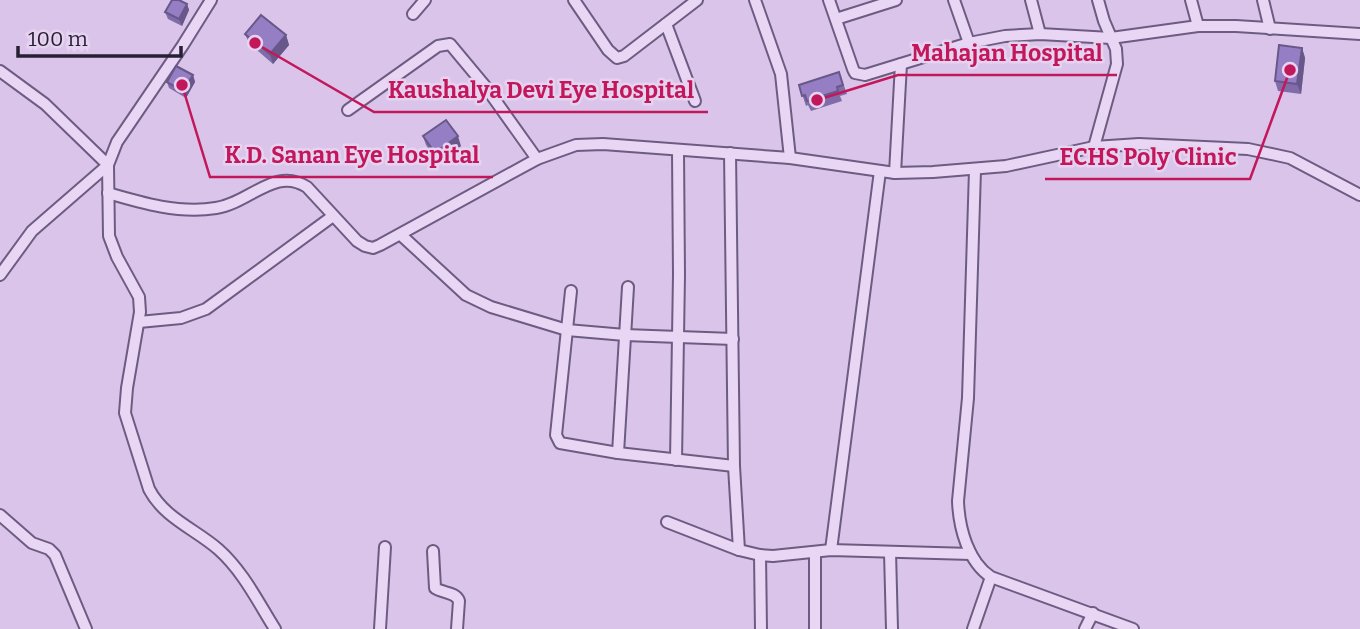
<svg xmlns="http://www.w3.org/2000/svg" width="1360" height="629" viewBox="0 0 1360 629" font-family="Bitter,serif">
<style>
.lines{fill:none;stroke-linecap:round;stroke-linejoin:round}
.minor-casing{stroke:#6d5c82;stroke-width:14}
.minor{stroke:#e9d6f5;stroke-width:10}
.wall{fill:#806ca9}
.shaded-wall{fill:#685889}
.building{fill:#957ec4;stroke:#685889;stroke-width:2}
.leader{fill:none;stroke:#c2185b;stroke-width:2.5}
.callout-dot{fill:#c2185b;stroke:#e6d3f1;stroke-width:2.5}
.callout-label{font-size:23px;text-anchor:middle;font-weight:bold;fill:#c2185b;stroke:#e6d3f1;stroke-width:5;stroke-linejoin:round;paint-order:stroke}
</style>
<rect width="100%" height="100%" fill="#dbc4e9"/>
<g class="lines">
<g class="minor-casing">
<g id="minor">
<path d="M211 0 183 45 117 142 108 165 109 236 117 257 139 297 140 312 127 388 125 413 149 489C164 518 195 529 218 549 243 571 258 602 275 629"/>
<path d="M574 0 608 50 617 58 624 56 697 0"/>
<path d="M755 0 781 74 790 158"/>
<path d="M829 0 853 69 855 73 865 75 969 43 1005 36 1040 34 1111 38 1198 26H1236L1360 34"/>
<path d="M954 0 969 43"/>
<path d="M1031 0 1040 34"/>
<path d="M1191 0 1198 26"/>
<path d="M1263 0 1270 29"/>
<path d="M413 14 425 0"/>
<path d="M836 19 896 0"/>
<path d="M666 24 695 101"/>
<path d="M0 71 45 104 108 165 32 231 0 275"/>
<path d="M348 110 438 46 450 44 485 86 537 159"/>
<path d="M1094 147 1117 64 1116 49 1104 21 1098 0"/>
<path d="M730 153 734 466 739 550"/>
<path d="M975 170 968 398 958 501C959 528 968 562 991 577L1133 629"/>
<path d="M895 173 901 64"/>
<path d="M108 193C142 203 179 214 216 208 250 203 275 166 307 187L357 241 365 246 373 248 380 245 537 159 576 145 603 144 790 158 895 173 933 172 1006 166 1094 147 1139 144 1248 149 1290 158 1360 195"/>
<path d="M401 235 466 295 491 307 567 330 625 335 733 339"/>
<path d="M571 291 556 435 560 443 618 453 734 466"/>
<path d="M139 322 181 318 206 309 333 216"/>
<path d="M618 453 628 287"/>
<path d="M676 460 679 275 678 151"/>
<path d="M0 515 32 543 49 549 55 555 86 629"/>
<path d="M667 522 739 550 760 555 773 556 831 550 971 554"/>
<path d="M831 550 880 171"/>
<path d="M433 551 435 588C442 593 456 592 459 601L457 629"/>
<path d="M890 552 892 629"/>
<path d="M815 553V629"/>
<path d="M760 555 761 629"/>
<path d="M380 629 385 547"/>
<path d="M973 629 991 577"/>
<path d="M1085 629 1093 613"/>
</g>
</g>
<use href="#minor" class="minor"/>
</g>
<g class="wall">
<path d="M187 4 189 10 182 26 168 19 165 12Z"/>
<path d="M245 34 286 35 289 45 273 64 249 43Z"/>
<path d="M1302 48 1305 58 1301 94 1278 91 1275 81Z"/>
<path d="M839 72 847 94 840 96 842 101 811 111 808 105 806 106 799 85Z"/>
<path d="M193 75 195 82 186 98 169 88 167 82Z"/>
<path d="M423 136 461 146 438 162 426 145Z"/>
</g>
<g class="shaded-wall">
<path d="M187 4 189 10 182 26 179 19Z"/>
<path d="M286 35 289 45 273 64 270 54Z"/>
<path d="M1302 48 1305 58 1301 94 1297 84Z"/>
<path d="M193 75 195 82 186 98 183 91Z"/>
<path d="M458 136 461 146 438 162 435 153Z"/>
</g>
<g class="building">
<path d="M172 0H179L187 4 179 19 165 12Z"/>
<path d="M261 15 286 35 270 54 245 34Z"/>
<path d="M1279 45 1302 48 1297 84 1275 81Z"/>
<path d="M176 66 193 75 183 91 167 82Z"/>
<path d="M839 72 843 85 837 87 838 91 807 101 805 95 802 96 799 85Z"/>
<path d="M446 120 458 136 435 153 423 136Z"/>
</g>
<path class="leader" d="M817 100L898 75H1117M255 43L374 112H708M182 85L210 177H493M1290 70L1250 179H1045"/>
<g class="callout-dot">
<circle cx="817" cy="100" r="7"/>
<circle cx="255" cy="43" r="7"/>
<circle cx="182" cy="85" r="7"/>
<circle cx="1290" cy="70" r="7"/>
</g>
<g class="callout-label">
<text x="1007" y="61">Mahajan Hospital</text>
<text x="541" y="98">Kaushalya Devi Eye Hospital</text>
<text x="352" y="163">K.D. Sanan Eye Hospital</text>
<text x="1148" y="165">ECHS Poly Clinic</text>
</g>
<path d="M18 46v10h163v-10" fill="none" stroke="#271f33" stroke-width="3.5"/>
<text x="28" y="46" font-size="21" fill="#271f33" stroke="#e6d3f1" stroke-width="5" paint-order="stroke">100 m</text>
</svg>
